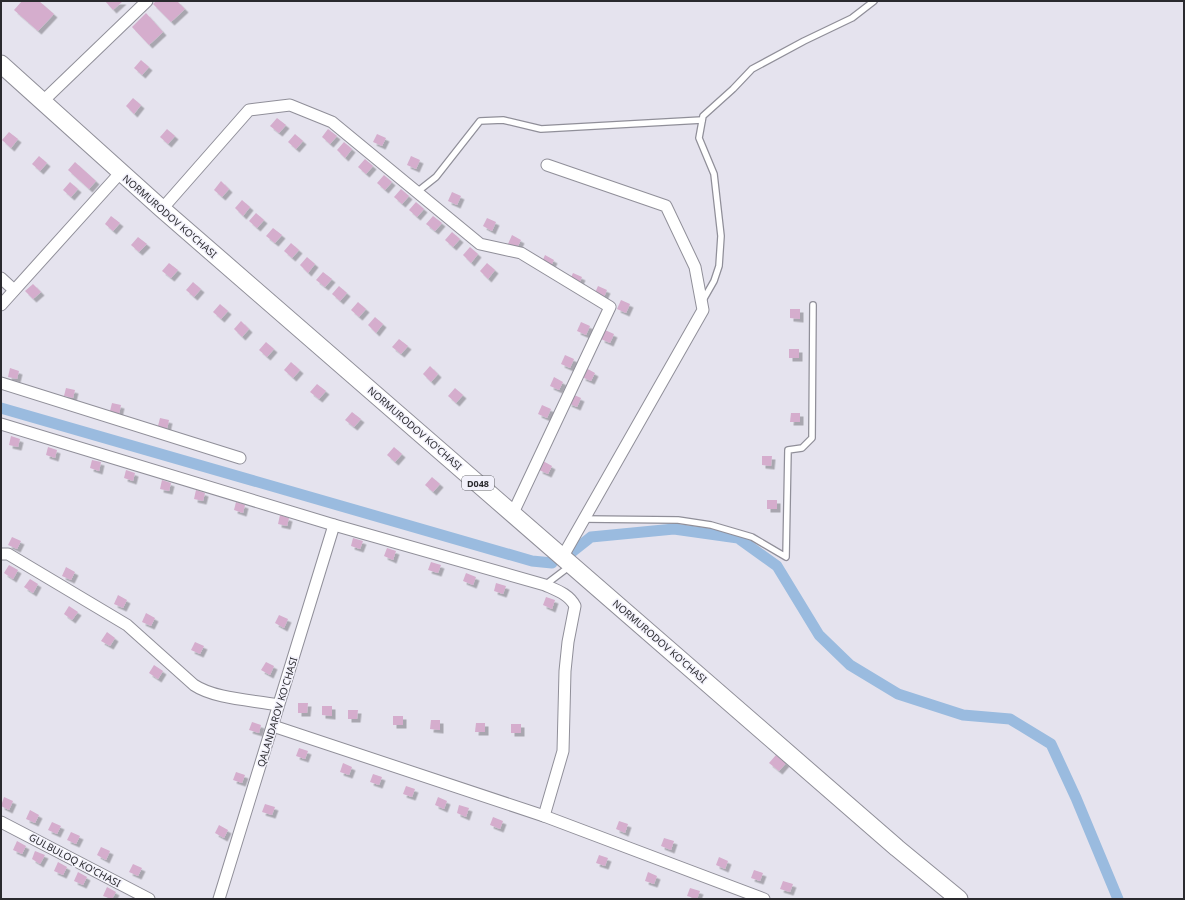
<svg xmlns="http://www.w3.org/2000/svg" width="1185" height="900" viewBox="0 0 1185 900" font-family="'Noto Sans',sans-serif">
<style>
.lines{fill:none;stroke-linecap:round;stroke-linejoin:round}
.canal{stroke:#9abbdf;stroke-width:11}
.building{fill:#d5adcd;filter:url(#shadow)}
.lane-casing{stroke:#908f99;stroke-width:8}
.street-casing{stroke:#908f99;stroke-width:13}
.primary-casing{stroke:#908f99;stroke-width:19}
.lane{stroke:#fff;stroke-width:5.5}
.street{stroke:#fff;stroke-width:11}
.primary{stroke:#fff;stroke-width:17}
.labels{text-anchor:middle;dominant-baseline:central;stroke-width:3;stroke-linejoin:round;paint-order:stroke}
.shield{fill:#f2f1fb;stroke:#66666c;stroke-width:1}
.shield-label{font-size:9px;font-weight:bold;fill:#2a2a2e}
.street-label{font-size:10px;fill:#2a2a2e;stroke:#f2f1fb}
</style>
<defs>
<filter id="shadow"><feDropShadow dx="3.5" dy="3.5" stdDeviation="0" flood-color="#0004"/></filter>
</defs>
<rect width="100%" height="100%" fill="#e5e3ee"/>
<g class="lines">
<g class="canal">
<path d="M1 408 532 561 552 563"/>
<path d="M572 552 591 537 674 529 738 538 777 566 819 635 850 665 898 694 963 715 1010 719 1051 744 1076 798 1118 899"/>
</g>
</g>
<g class="building">
<path d="M22 1H39L54 14 38 31 14 10Z"/>
<path d="M105 1H123L113 10Z"/>
<path d="M156 1H177L185 9 171 22 153 4Z"/>
<path d="M146 13 163 32 149 45 132 27Z"/>
<path d="M141 60 149 67 142 75 134 68Z"/>
<path d="M133 98 141 105 134 114 126 106Z"/>
<path d="M277 118 286 125 279 133 270 126Z"/>
<path d="M167 129 175 136 168 144 160 137Z"/>
<path d="M328 129 337 136 330 144 322 137Z"/>
<path d="M9 132 18 139 11 148 2 140Z"/>
<path d="M295 134 303 141 296 149 288 142Z"/>
<path d="M377 134 386 138 382 146 373 142Z"/>
<path d="M344 142 352 149 345 158 337 150Z"/>
<path d="M39 156 47 163 40 171 32 164Z"/>
<path d="M411 156 420 160 416 169 407 165Z"/>
<path d="M365 159 373 166 366 174 358 167Z"/>
<path d="M75 162 96 181 89 189 68 170Z"/>
<path d="M384 175 392 182 385 190 377 183Z"/>
<path d="M221 181 229 189 222 197 214 190Z"/>
<path d="M70 182 78 189 71 197 63 190Z"/>
<path d="M401 189 409 196 402 204 394 197Z"/>
<path d="M452 192 461 196 457 205 448 201Z"/>
<path d="M242 200 250 207 243 216 235 208Z"/>
<path d="M416 202 424 209 417 217 409 210Z"/>
<path d="M256 213 264 220 257 228 249 221Z"/>
<path d="M111 216 120 223 113 231 105 224Z"/>
<path d="M433 216 442 223 435 231 426 224Z"/>
<path d="M487 218 496 222 492 231 483 226Z"/>
<path d="M273 228 282 235 275 243 266 236Z"/>
<path d="M452 232 460 239 453 247 445 240Z"/>
<path d="M512 235 521 240 517 248 508 244Z"/>
<path d="M138 237 147 244 139 252 131 245Z"/>
<path d="M291 243 299 250 292 258 284 251Z"/>
<path d="M470 247 478 254 471 263 463 255Z"/>
<path d="M545 255 554 260 550 268 541 264Z"/>
<path d="M307 257 315 264 308 273 300 265Z"/>
<path d="M169 263 178 270 171 278 162 271Z"/>
<path d="M487 263 495 270 488 279 480 271Z"/>
<path d="M323 272 332 279 325 287 316 280Z"/>
<path d="M573 273 582 277 578 286 569 282Z"/>
<path d="M193 282 201 289 194 297 186 290Z"/>
<path d="M33 284 41 292 33 299 25 291Z"/>
<path d="M339 286 347 293 340 301 332 294Z"/>
<path d="M598 286 607 290 603 299 594 295Z"/>
<path d="M621 300 630 304 626 313 617 309Z"/>
<path d="M358 302 366 309 359 317 351 310Z"/>
<path d="M220 304 228 311 221 319 213 312Z"/>
<path d="M790 309H800V319L790 318Z"/>
<path d="M375 317 383 324 376 333 368 325Z"/>
<path d="M241 321 249 329 242 337 234 329Z"/>
<path d="M581 322 590 326 586 335 577 331Z"/>
<path d="M605 330 614 334 610 343 601 339Z"/>
<path d="M399 339 408 346 401 354 392 347Z"/>
<path d="M266 342 274 349 267 357 259 350Z"/>
<rect x="789" y="349" width="10" height="9"/>
<path d="M565 355 574 359 570 368 561 364Z"/>
<path d="M291 362 300 370 293 378 284 370Z"/>
<path d="M430 366 438 374 431 382 423 374Z"/>
<path d="M10 368 19 371 17 379 8 377Z"/>
<path d="M586 368 595 373 591 381 582 377Z"/>
<path d="M554 377 563 382 559 390 550 386Z"/>
<path d="M317 384 326 391 319 399 310 392Z"/>
<path d="M66 388 75 390 73 398 64 396Z"/>
<path d="M455 388 463 395 456 403 448 396Z"/>
<path d="M572 394 581 398 577 407 568 403Z"/>
<path d="M112 403 121 405 119 414 110 411Z"/>
<path d="M542 405 551 409 547 418 538 414Z"/>
<path d="M352 412 361 419 354 427 345 420Z"/>
<path d="M791 413H800V422H790Z"/>
<path d="M160 418 169 420 167 429 158 426Z"/>
<path d="M11 436 20 439 18 447 9 445Z"/>
<path d="M48 447 57 450 55 458 46 455Z"/>
<path d="M394 447 402 454 395 462 387 455Z"/>
<path d="M762 456H772L771 466 762 465Z"/>
<path d="M92 460 101 462 99 471 90 468Z"/>
<path d="M543 461 552 466 548 474 539 470Z"/>
<path d="M126 470 135 473 133 481 124 478Z"/>
<path d="M432 477 440 484 433 492 425 485Z"/>
<path d="M162 480 171 483 169 491 160 489Z"/>
<path d="M196 490 205 493 203 501 194 499Z"/>
<rect x="767" y="500" width="10" height="9"/>
<path d="M236 502 245 505 243 513 234 510Z"/>
<path d="M280 515 289 518 287 526 278 524Z"/>
<path d="M12 537 21 541 17 549 8 545Z"/>
<path d="M353 538 363 541 360 549 351 546Z"/>
<path d="M387 548 396 551 393 560 384 556Z"/>
<path d="M431 562 441 565 438 573 428 570Z"/>
<path d="M9 565 18 570 13 579 4 573Z"/>
<path d="M66 567 75 572 71 580 62 576Z"/>
<path d="M466 573 476 577 473 585 463 581Z"/>
<path d="M30 579 38 584 33 593 24 587Z"/>
<path d="M496 583 506 586 503 594 494 591Z"/>
<path d="M118 595 127 600 123 608 114 604Z"/>
<path d="M546 597 555 600 552 609 543 605Z"/>
<path d="M69 606 78 612 72 620 64 614Z"/>
<path d="M146 613 155 618 151 626 142 622Z"/>
<path d="M279 615 288 619 284 628 275 623Z"/>
<path d="M107 632 115 638 110 646 101 641Z"/>
<path d="M195 642 204 646 200 654 191 650Z"/>
<path d="M266 662 274 666 270 675 261 670Z"/>
<path d="M154 665 163 671 158 679 149 673Z"/>
<path d="M298 703H308L307 713H298Z"/>
<path d="M322 706H332V716L322 715Z"/>
<path d="M348 710H358L357 719H348Z"/>
<rect x="393" y="716" width="10" height="9"/>
<path d="M431 720H440V730L430 729Z"/>
<path d="M252 722 261 725 259 733 249 730Z"/>
<path d="M476 723H485V732H475Z"/>
<rect x="511" y="724" width="10" height="9"/>
<path d="M299 748 308 751 305 759 296 756Z"/>
<path d="M776 755 786 763 779 771 769 763Z"/>
<path d="M343 763 352 767 349 775 340 772Z"/>
<path d="M236 772 245 775 242 783 233 780Z"/>
<path d="M373 774 382 777 379 785 370 782Z"/>
<path d="M406 786 415 789 412 797 403 794Z"/>
<path d="M4 797 13 801 9 810 1 806Z"/>
<path d="M438 797 447 801 444 809 435 805Z"/>
<path d="M265 804 275 807 272 815 262 812Z"/>
<path d="M459 805 469 808 466 817 457 813Z"/>
<path d="M30 810 39 815 35 823 26 819Z"/>
<path d="M493 817 503 821 500 829 490 825Z"/>
<path d="M619 821 628 824 625 833 616 829Z"/>
<path d="M52 822 61 826 57 834 48 830Z"/>
<path d="M219 825 228 830 224 838 215 833Z"/>
<path d="M71 832 80 836 76 844 67 840Z"/>
<path d="M664 838 674 841 671 850 661 846Z"/>
<path d="M17 841 26 846 22 854 13 850Z"/>
<path d="M101 847 110 851 106 860 97 855Z"/>
<path d="M35 851 45 855 40 864 32 859Z"/>
<path d="M599 855 608 858 605 866 596 863Z"/>
<path d="M719 857 728 861 725 869 716 865Z"/>
<path d="M58 862 67 867 63 875 54 871Z"/>
<path d="M133 864 142 868 138 876 129 872Z"/>
<path d="M754 870 763 873 760 881 751 878Z"/>
<path d="M78 872 87 877 83 885 74 881Z"/>
<path d="M648 872 657 876 654 884 645 881Z"/>
<path d="M783 881 793 884 790 892 780 889Z"/>
<path d="M107 887 116 892 112 899 103 896Z"/>
<path d="M690 888 700 891 697 899 687 896Z"/>
</g>
<g class="lines">
<g class="lane-casing">
<g id="lane">
<path d="M417 192 436 177 480 121 503 120 541 129 702 120"/>
<path d="M702 302 714 281 719 266 721 236 714 174 699 138 703 116 733 89 752 69 804 41 852 18 874 1"/>
<path d="M584 519 678 520 711 525 752 537 786 557 788 450 802 448 812 438 813 305"/>
<path d="M545 585 570 566"/>
</g>
</g>
<g class="street-casing">
<g id="street">
<path d="M42 102 147 1"/>
<path d="M547 165 666 206 695 267 703 310 563 556"/>
<path d="M162 209 249 110 290 105 332 122 480 244 521 253 610 307 513 513"/>
<path d="M1 278 14 290"/>
<path d="M1 305 121 172"/>
<path d="M1 383 240 458"/>
<path d="M1 424 334 525 545 585C556 590 569 594 575 606L568 642 565 671 563 751 544 816"/>
<path d="M1 554H8L127 625 194 685C215 699 253 700 278 705"/>
<path d="M273 726 544 816 764 899"/>
<path d="M1 822 149 899"/>
<path d="M219 899 334 525"/>
</g>
</g>
<g class="primary-casing">
<path id="primary" d="M1 64 162 209 897 848 959 899"/>
</g>
<use href="#lane" class="lane"/>
<use href="#street" class="street"/>
<use href="#primary" class="primary"/>
</g>
<g class="labels">
<rect class="shield" x="462" y="476" width="32" height="14" rx="3"/>
<g class="shield-label">
<text x="478" y="483">D048</text>
</g>
<g class="street-label">
<text transform="translate(170 216) rotate(41)">NORMURODOV KO'CHASI</text>
<text transform="translate(415 428) rotate(41)">NORMURODOV KO'CHASI</text>
<text transform="translate(660 641) rotate(41)">NORMURODOV KO'CHASI</text>
<text transform="translate(277 712) rotate(-73)">QALANDAROV KO'CHASI</text>
<text transform="translate(75 860) rotate(28)">GULBULOQ KO'CHASI</text>
</g>
</g>
<rect width="1185" height="900" fill="none" stroke="#2a2a2e" stroke-width="4"/>
</svg>
